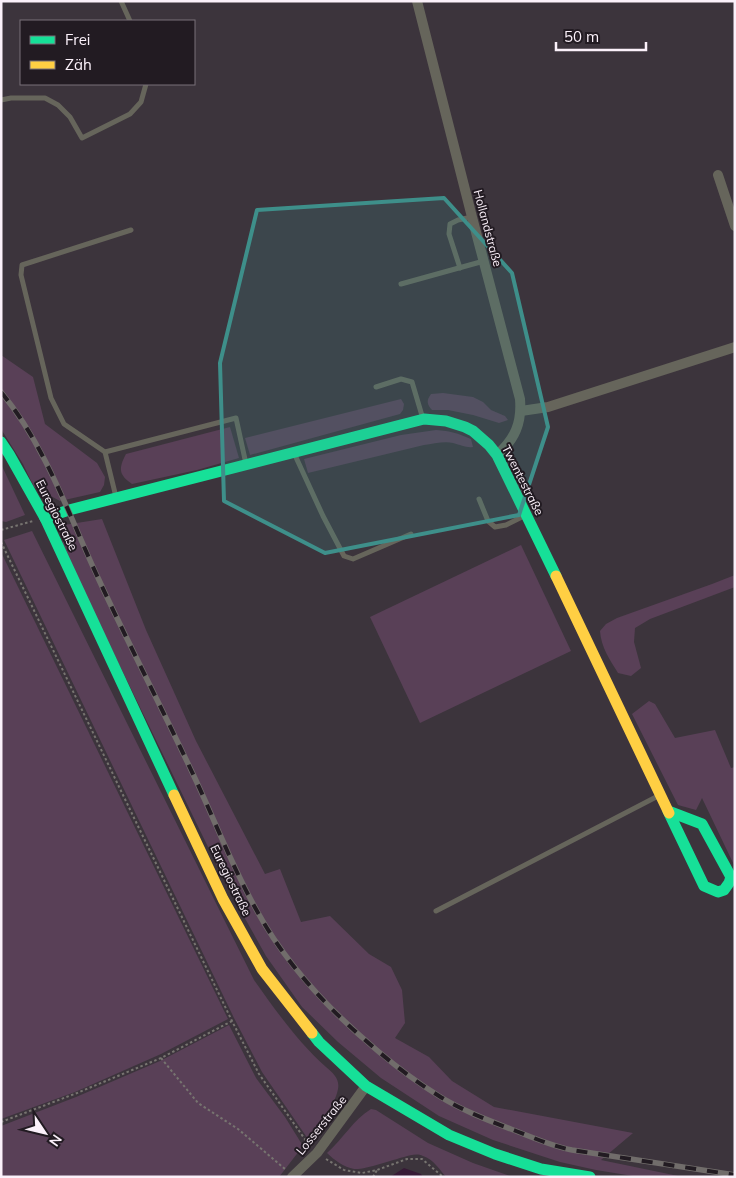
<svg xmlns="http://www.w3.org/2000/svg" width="736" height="1178" viewBox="0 0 736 1178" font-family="Mulish,sans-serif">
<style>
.green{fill:#594057}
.water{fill:#371a36}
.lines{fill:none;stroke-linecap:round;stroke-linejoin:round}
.path{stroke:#777470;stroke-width:2;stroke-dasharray:2.5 2.5;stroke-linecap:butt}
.lane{stroke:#66655b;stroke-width:5}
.street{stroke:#66655b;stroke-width:10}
.fast{stroke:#16e098;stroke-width:11}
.slow{stroke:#ffcf43;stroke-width:11}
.rail-casing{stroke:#716d6b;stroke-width:5.5}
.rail{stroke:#221b22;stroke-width:4;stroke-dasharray:11;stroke-linecap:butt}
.marked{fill:#3e8f8a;fill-opacity:0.2;stroke:#3e8f8a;stroke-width:4;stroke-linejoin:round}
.labels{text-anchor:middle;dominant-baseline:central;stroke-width:4;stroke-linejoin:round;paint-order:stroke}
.street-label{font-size:12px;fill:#fbf1fa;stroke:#221b22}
</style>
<rect width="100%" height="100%" fill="#3c343c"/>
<g class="green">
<path d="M1 355 33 377 45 424 97 463 105 477 104 485 100 492 60 501 34 487 23 464 1 429Z"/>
<path d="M443 393 473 397 483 402 491 410 505 416 508 420 499 423 473 415 448 410H432C427 404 426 401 431 394Z"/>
<path d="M401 399 404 404 403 410 400 414 250 455 245 438Z"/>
<path d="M230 427 239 458 197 470 132 484C119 475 118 469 126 454Z"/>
<path d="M436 430C451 431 457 433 471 439L473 447C466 448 461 445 453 443 444 441 433 444 424 445L308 473 304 459 401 435Z"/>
<path d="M1 464 25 515 6 522 1 521Z"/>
<path d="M102 519 146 630 196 741 265 874 280 869 301 922 330 916 369 954 391 967 402 990 405 1023 395 1038 429 1057 452 1081 494 1107 633 1133 601 1160 683 1177H639L596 1170 560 1162 493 1140 439 1116 381 1078 338 1042 302 1007 266 956 228 888 62 547 64 525Z"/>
<path d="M32 531 254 980C276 1011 298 1042 326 1067 333 1073 340 1079 338 1089 335 1106 318 1125 308 1139L262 1072 234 1018 4 540Z"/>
<path d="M521 545 571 651 420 723 370 617Z"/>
<path d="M1 552 228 1019 161 1054 75 1092 1 1119Z"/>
<path d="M735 575V587L650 619 635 628 634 642 641 668 631 676 618 673C610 660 601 647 600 631L606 624 617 618 712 584Z"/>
<path d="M649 701 655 704 675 738 715 730 731 768 735 767V867L702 798 696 810 678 805 632 714Z"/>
<path d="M229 1025 256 1078 285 1117 303 1146 279 1177H1V1126L76 1097 160 1061Z"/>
<path d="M371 1109 376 1110 428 1143 473 1163 513 1177H446C440 1170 433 1159 423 1156 417 1153 411 1155 404 1157 392 1160 365 1170 354 1169 344 1167 334 1160 327 1153 343 1139 353 1120 371 1109Z"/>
</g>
<path class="water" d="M404 1168 421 1174 423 1177H390Z"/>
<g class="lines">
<g class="path">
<path d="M1 530 33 521"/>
<path d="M1 542 232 1021 259 1074 309 1145"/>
<path d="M161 1058 198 1103 238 1129 285 1169"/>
<path d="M1 1122 77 1093 161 1058 232 1021"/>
<path d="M326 1159 344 1170 362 1173 377 1170 407 1159H422L443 1177"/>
<path d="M373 1177 377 1170"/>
</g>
<g class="lane">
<path d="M121 1 130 21"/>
<path d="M1 100 11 98H45L58 105 70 117 82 138 130 114 141 102 146 84"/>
<path d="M460 268 449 234 450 224 458 220 472 217"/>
<path d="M401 284 484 261"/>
<path d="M376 387 401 379 412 382 423 419"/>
<path d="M105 452 64 424 51 398 21 275 22 265 131 230"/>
<path d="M294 453 323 516 344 556 353 559 411 534"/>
<path d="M116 497 105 452 236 418 246 464"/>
<path d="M479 499 488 521 495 527 506 525 526 515"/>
<path d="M436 911 660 795"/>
</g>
<g class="street">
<path d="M417 1 472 217 520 399C522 423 515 439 497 455"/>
<path d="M718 175 735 226"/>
<path d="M521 411 548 407 735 347"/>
<path d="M292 1177 317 1153 366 1086"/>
</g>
<g class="fast">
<path d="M1 442 9 454 45 518 174 795"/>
<path d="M45 518 69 510 424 419 446 421 465 427 473 431 489 445 497 455 556 576"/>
<path d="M668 811 702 824 731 877 729 883 724 890 718 892 704 886 669 813"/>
<path d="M312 1033 319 1042 366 1086 449 1135 495 1154 541 1169 590 1177"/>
</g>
<g class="slow">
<path d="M556 576 669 813"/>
<path d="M174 795 223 899 262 969 312 1033"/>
</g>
<g class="rail-casing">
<path id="rail" d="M1 392C47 448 69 516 99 580 129 645 162 708 192 772 214 818 232 867 257 911 287 966 331 1012 379 1052 398 1068 418 1083 439 1096 463 1111 490 1121 516 1131 534 1138 552 1146 572 1150L735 1175"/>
</g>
<use href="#rail" class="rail"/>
</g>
<path class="marked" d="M444 198 512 273 548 427 519 515 325 553 224 501 220 363 257 210Z"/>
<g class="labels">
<g class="street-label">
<text transform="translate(488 228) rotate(75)">Hollandstraße</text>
<text transform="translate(523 480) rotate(63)">Twentestraße</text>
<text transform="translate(57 515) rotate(63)">Euregiostraße</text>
<text transform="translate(231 880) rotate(64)">Euregiostraße</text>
<text transform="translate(321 1125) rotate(-51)">Losserstraße</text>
</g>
</g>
<rect width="736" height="1178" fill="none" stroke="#fbf1fa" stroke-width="5"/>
<rect x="20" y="20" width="175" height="65" fill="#221b22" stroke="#797178"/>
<rect x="30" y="36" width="25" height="8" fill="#16e098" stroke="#797178"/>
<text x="65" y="45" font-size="15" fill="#fbf1fa">Frei</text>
<rect x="30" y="61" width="25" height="8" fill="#ffcf43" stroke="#797178"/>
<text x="65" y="70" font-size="15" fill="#fbf1fa">Zäh</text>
<g transform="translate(45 1133) rotate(125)" stroke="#221b22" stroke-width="4" paint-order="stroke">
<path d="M0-4L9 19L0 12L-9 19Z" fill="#fbf1fa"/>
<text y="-8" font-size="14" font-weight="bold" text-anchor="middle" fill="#fbf1fa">N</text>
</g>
<path d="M556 42v8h90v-8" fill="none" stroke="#fbf1fa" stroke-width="2.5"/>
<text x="564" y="42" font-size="15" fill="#fbf1fa" stroke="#221b22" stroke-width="4" paint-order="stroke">50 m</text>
</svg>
